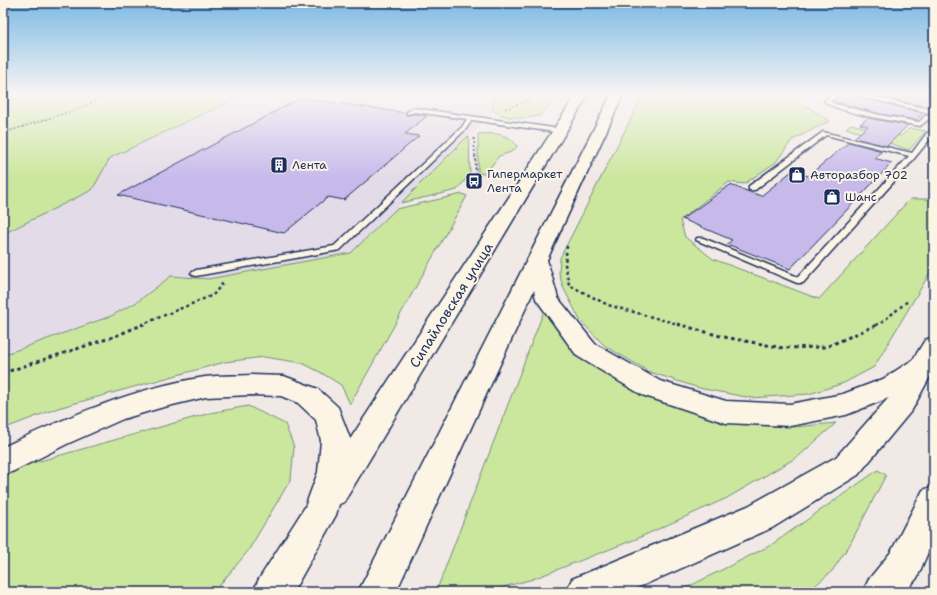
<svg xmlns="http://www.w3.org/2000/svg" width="937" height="595" viewBox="0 0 937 595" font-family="'Shantell Sans',sans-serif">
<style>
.built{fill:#e4dbe8}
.green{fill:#cbe79d;stroke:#738b7e}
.building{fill:#c7baeb;stroke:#1b2f5e}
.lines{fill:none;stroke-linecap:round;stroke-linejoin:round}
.service-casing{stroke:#1b2f5e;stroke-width:3}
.secondary-casing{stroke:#1b2f5e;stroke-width:3}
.primary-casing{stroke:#1b2f5e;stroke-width:3}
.path-far3{stroke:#1b2f5e;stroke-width:1.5;stroke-dasharray:2 2;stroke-linecap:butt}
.path-far2{stroke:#1b2f5e;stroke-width:2;stroke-dasharray:2 2;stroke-linecap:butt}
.path-far1{stroke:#1b2f5e;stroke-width:2.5;stroke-dasharray:3 3;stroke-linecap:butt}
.path{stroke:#1b2f5e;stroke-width:3;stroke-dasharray:3.5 3.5;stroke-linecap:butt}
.service{fill:#fcf5e5;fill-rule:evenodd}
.secondary{fill:#fcf5e5;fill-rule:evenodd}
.primary{fill:#fcf5e5;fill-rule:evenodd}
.labels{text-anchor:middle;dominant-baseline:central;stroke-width:4;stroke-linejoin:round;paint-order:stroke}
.far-poi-label{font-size:12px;fill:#1b2f5e;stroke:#fcf5e5;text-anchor:start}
.street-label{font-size:14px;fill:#1b2f5e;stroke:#fcf5e5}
</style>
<rect width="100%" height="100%" fill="#f1e9e6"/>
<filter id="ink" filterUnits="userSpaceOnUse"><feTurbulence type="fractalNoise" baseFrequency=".025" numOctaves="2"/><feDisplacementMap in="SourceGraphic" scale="8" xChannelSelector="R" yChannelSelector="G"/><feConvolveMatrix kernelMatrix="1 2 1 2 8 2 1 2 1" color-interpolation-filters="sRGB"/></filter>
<g filter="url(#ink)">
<path class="built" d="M243 95H494L496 98 492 106 493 110 469 137 466 138 358 247 351 253 208 279 171 276 137 302 111 316 3 355V234L92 190 110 158Z"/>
<g class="green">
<path d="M3 95H243L110 158 92 190 3 234Z"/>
<path d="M494 95H556L540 116C523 119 507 120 493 110L492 106 496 98Z"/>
<path d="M643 95H789L830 121 792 140 776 162 744 184 729 182 680 220 685 237 713 259 819 299 910 199H934V266L874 367 844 383 809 394 751 398 699 388 650 372 605 346 580 320 563 287 559 273 560 258Z"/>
<path d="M851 124 901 136 910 128 926 131 909 150 846 128Z"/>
<path d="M478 134C491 133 512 133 517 147L511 152 499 156 485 174 478 173Z"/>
<path d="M469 137 470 174 457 190 401 203 466 138Z"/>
<path d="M462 194 467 196 350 404 341 385 320 372 302 363 264 357 225 362 148 383 58 408 3 429V355L111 316 137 302 171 276 208 279 351 253 396 209Z"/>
<path d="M545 308 568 343 726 421 795 427 836 423 799 456 727 498 636 539 533 579 485 592H436Z"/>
<path d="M248 406 285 424 294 447 291 479 248 551 214 592H3V477L15 468 210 413Z"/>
<path d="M878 470 886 475 849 546 832 571 808 592H678L771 545Z"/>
</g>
<g class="building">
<path d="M840 95H853L923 113 916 120 880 114 833 101Z"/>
<path d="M873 95H934V101L928 107Z"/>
<path d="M301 98 406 113 407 115 414 114 427 116 405 134 419 136 344 200 328 197 284 233 118 195Z"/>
<path d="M868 118 884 121 908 125 887 146 854 138 868 126 860 124Z"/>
<path d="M849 142 882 151 874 158 892 163 790 269 727 244 732 240 682 219 730 185 761 196 792 171 808 176Z"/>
</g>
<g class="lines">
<g class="service-casing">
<g id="service">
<path d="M830 95H839L830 101 835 104 880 115 919 122 925 116 934 115V119H929L920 126C900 122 837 113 824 101Z"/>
<path d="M854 95H865L934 110V114Z"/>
<path d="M414 108 561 129 564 131 561 133 472 120 466 129 340 250 196 276 193 275 191 273 196 270 334 246 462 127 467 119 415 112 407 114V112Z"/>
<path d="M934 129V134L908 166 803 283H797L696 240 697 238H703L798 277 909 156 826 135 755 190H749V186L823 132 912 153 927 133Z"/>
</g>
</g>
<g class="secondary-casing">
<g id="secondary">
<path d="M576 95H588L344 502 333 507 322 502 317 492 322 482Z"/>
<path d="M611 95H623L547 260 558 298 595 344 660 381 726 401 790 404 843 394 883 379 914 359 923 357 932 359C935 364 935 368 932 373L901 393 846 415 790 426 726 423 642 395 577 356 536 299 534 290 396 592H358Z"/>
</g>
</g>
<g class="primary-casing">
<g id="primary">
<path d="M934 337V369L912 410 858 475 772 528 628 592H566L572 579 748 506 836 457 892 394 925 340Z"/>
<path d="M251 375 284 376 318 389 338 407 351 441 348 472 336 515 293 592H253L259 579 305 507 318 472 321 441 316 420 298 403 281 396 251 395 206 397 160 408 123 419 67 444 14 471 3 475V447C67 417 134 388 205 377 220 375 236 376 251 375Z"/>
<path d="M934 486V538L917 578 905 592H863L869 579 891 552 923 490Z"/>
</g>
</g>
<g class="path-far3">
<path d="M505 109 527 101 530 95"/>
<path d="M3 133 72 111 111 95"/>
<path d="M474 138 475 155"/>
</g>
<path class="path-far2" d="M474 181 476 177 475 154"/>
<g class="path-far1">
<path d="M567 246 565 264 569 285 608 305 681 325"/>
<path d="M141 325 213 295 223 283"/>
<path d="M876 325 881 323 909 300"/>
</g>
<g class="path">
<path d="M677 324 724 337 783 348 826 347 879 324"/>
<path d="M3 373 113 337 144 324"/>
</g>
<use href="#service" class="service"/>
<use href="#secondary" class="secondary"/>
<use href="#primary" class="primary"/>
</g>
</g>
<linearGradient id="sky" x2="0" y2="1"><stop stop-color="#7dbae4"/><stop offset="0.53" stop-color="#f9f5f4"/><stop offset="1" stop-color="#f9f5f4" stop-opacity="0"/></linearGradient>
<rect width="937" height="178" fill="url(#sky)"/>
<defs>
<g id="building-square" transform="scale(0.9)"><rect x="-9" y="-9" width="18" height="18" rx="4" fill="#1b2f5e" stroke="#fcf5e5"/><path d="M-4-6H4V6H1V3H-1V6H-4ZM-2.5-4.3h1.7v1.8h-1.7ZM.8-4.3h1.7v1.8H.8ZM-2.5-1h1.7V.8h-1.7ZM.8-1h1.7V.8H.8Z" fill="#fff"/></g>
<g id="shop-square" transform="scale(0.9)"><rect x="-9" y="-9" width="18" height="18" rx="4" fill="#1b2f5e" stroke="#fcf5e5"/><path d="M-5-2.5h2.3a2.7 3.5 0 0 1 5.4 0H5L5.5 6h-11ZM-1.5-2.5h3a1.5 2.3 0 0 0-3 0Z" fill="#fff"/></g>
<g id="bus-square" transform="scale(0.9)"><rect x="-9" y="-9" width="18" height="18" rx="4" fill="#1b2f5e" stroke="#fcf5e5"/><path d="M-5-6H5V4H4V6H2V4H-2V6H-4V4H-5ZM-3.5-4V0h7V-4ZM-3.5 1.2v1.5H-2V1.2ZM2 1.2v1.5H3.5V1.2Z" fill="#fff"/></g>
</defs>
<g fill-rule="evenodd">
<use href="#building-square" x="279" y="165"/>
<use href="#shop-square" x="797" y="175"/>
<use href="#bus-square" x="474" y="181"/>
<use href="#shop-square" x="832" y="197"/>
</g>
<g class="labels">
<g class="far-poi-label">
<text x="292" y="165">Лента</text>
<text x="487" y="174">Гипермаркет<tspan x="487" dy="14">Лента</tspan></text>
<text x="810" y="175">Авторазбор 702</text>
<text x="845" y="197">Шанс</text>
</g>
<g class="street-label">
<text transform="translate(451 305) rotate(-58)">Сипайловская улица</text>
</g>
</g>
<rect width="937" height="595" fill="none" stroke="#fcf5e5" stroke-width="16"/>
<rect x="8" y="8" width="921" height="579" fill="none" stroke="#1b2f5e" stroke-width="1.5" filter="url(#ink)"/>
</svg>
